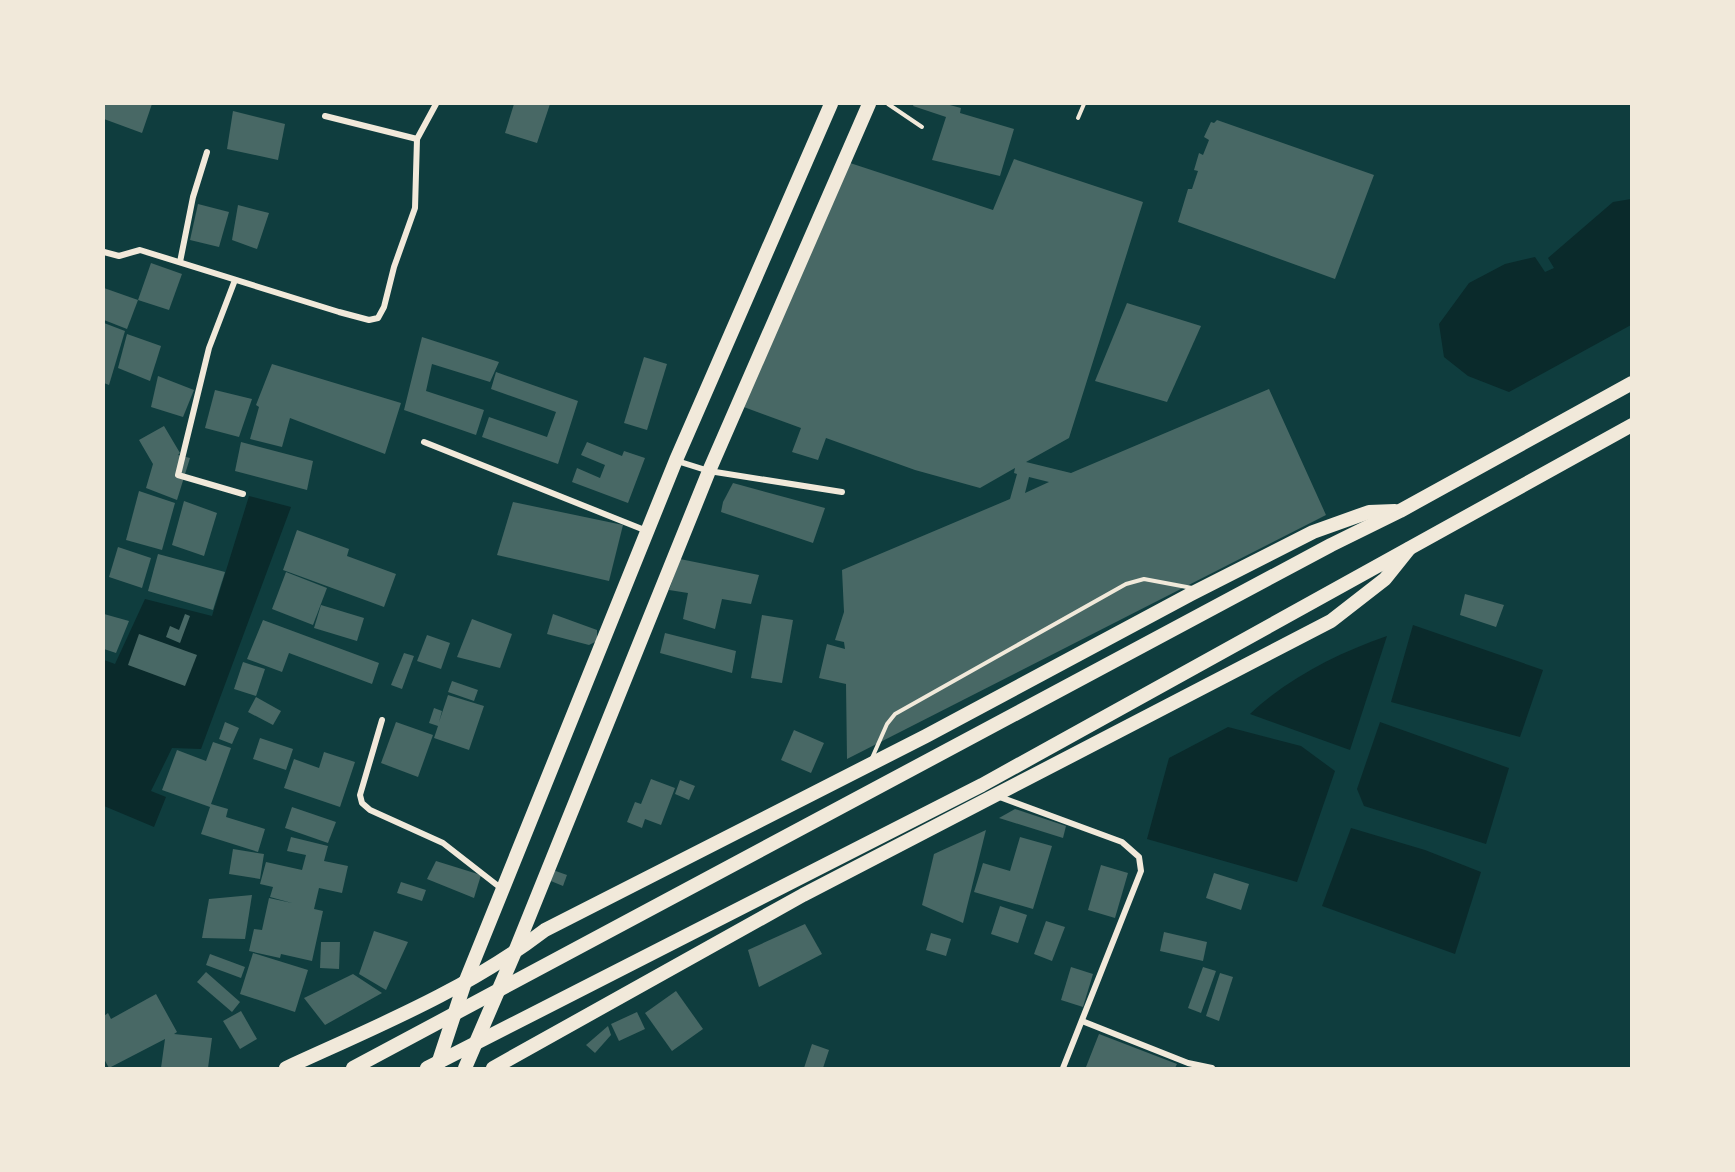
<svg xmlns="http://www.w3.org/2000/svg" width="1735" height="1172" viewBox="0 0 1735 1172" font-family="Raleway,sans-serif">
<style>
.water{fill:#0a2a2b}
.building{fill:#486865;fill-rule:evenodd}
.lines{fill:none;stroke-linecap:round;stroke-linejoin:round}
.path{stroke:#f1e9da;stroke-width:4}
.service{stroke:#f1e9da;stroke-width:4}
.minor{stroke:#f1e9da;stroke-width:6}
.trunk{stroke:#f1e9da;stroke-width:14}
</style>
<rect width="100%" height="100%" fill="#0f3d3e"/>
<g class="water">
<path d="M1631 199V325L1509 392 1468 376 1444 357 1439 324 1469 283 1505 264 1535 257 1545 272 1554 268 1548 258 1613 202Z"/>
<path d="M249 496 291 507 201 749 172 748 151 791 166 797 154 827 104 806V660L115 664 145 599 212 616Z"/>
<path d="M1413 625 1543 670 1520 737 1391 702Z"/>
<path d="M1387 636 1350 750 1250 714C1288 678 1338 653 1387 636Z"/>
<path d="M1380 722 1509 768 1486 844 1364 806 1357 789Z"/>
<path d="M1228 727 1301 746 1335 771 1297 882 1147 839 1169 758Z"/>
<path d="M1351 828 1425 850 1481 872 1455 954 1322 906Z"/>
</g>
<g class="building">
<path d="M104 104H152L142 133 104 119Z"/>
<path d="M514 104H550L537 143 505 133Z"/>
<path d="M914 104H946L961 108 960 113 1014 129 1000 176 932 160 946 117 913 106Z"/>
<path d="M233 111 285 124 278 160 227 149Z"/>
<path d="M1217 120 1374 175 1335 279 1178 222 1188 189H1192L1198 171 1194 170 1199 153 1203 155 1209 140 1204 137 1211 122 1214 123Z"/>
<path d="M1014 159 1143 202 1069 438 1026 462 1071 473 1269 389 1326 515 847 759 846 684 819 678 827 644 845 649 844 642 835 640 844 612 842 570 1010 499 1017 474 1014 473 1015 468 980 488 915 470 826 438 818 460 792 452 801 428 733 403 844 161 993 210ZM1029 477 1049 482 1025 493Z"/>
<path d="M198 204 229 212 219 247 190 240Z"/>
<path d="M238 205 269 213 257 249 232 240Z"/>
<path d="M151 263 182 274 169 310 138 300Z"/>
<path d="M104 288 138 300 127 329 104 320Z"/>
<path d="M1127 303 1201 326 1167 402 1095 381Z"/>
<path d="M104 323 125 331 109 385 104 383Z"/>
<path d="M127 334 161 346 150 381 118 368Z"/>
<path d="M422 337 499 362 490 382 432 364 426 391 484 410 476 435 404 410Z"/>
<path d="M644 357 667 364 647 430 624 423Z"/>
<path d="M272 364 401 403 385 454 290 418 282 447 250 439 259 407 256 405Z"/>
<path d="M496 372 578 401 558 464 482 437 489 417 547 437 556 412 491 389Z"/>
<path d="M158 376 194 390 183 417 151 407Z"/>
<path d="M215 390 252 399 239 437 205 428Z"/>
<path d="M164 426 180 453 178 455 190 458 177 500 146 488 153 464 139 440Z"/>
<path d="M241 442 313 461 307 490 235 471Z"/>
<path d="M587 442 622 456 624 451 645 458 628 503 572 482 577 468 600 478 605 465 581 455Z"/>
<path d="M733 483 825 508 813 543 721 512 723 502Z"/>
<path d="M139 491 175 503 162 550 126 540Z"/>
<path d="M184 501 217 513 204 556 172 545Z"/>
<path d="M513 502 623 525 609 581 497 555Z"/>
<path d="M297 530 349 549 347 556 396 574 384 607 283 570Z"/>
<path d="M118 547 151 558 142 588 109 577Z"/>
<path d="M158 554 225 572 213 610 148 591Z"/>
<path d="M680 559 759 575 751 604 722 599 715 629 683 619 688 593 669 590Z"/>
<path d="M286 572 327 588 313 625 272 609Z"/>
<path d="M1465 594 1504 605 1496 627 1460 615Z"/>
<path d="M321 605 364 618 357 641 314 628Z"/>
<path d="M104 614 129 621 116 653 104 649Z"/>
<path d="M185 614 190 616 180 643 166 637 170 626 179 630Z"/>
<path d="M553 614 597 630V641L589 645 547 634Z"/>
<path d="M762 615 793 620 782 683 751 678Z"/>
<path d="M472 619 512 634 500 668 457 657Z"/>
<path d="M263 620 379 663 372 684 289 653 282 672 247 659Z"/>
<path d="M665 633 736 651 732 673 660 653Z"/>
<path d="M139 634 197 655 185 686 128 665Z"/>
<path d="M427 635 450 643 441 669 417 661Z"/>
<path d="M404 653 414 656 402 689 391 685Z"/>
<path d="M243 662 265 669 256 696 234 689Z"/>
<path d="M452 681 478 690 474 701 448 692Z"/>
<path d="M448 695 484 706 469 750 434 738 438 726 429 723 434 708 442 711 439 722Z"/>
<path d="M256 697 281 711 273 725 248 712Z"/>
<path d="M225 722 239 728 232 744 219 739Z"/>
<path d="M396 722 433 735 418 777 381 763Z"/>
<path d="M794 730 824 743 811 773 781 760Z"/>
<path d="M260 738 293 749 286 770 253 759Z"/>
<path d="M213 742 231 748 211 804 228 809 226 817 265 829 258 852 201 834 210 807 162 790 177 750 206 761Z"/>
<path d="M324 752 355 762 340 807 284 788 294 759 319 768Z"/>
<path d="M651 779 675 788 661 825 645 819 642 828 627 822 635 802 641 804Z"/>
<path d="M680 780 695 786 689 800 675 794Z"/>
<path d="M292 807 336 822 328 843 285 828Z"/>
<path d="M1015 809 1066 826 1063 838 999 818Z"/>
<path d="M986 830 963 923 922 905 934 854Z"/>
<path d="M291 837 328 846 324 861 348 866 342 893 319 888 314 909 323 911 312 961 281 954 280 958 249 951 254 929 262 930 269 898 292 903 270 897 273 887 260 884 266 862 302 870 306 855 287 851Z"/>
<path d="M1020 837 1052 846 1033 909 974 892 983 863 1010 871Z"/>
<path d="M233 849 264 854 260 879 229 874Z"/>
<path d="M436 861 481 875 474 898 427 879Z"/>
<path d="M1101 865 1128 873 1115 918 1088 910Z"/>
<path d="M550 869 567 875 563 886 546 879Z"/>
<path d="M1214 873 1249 884 1241 910 1206 898Z"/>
<path d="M401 882 426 890 422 901 397 893Z"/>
<path d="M252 895 245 939 202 938 209 899Z"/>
<path d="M1000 906 1027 915 1018 943 991 934Z"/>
<path d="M1046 921 1065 927 1052 961 1034 954Z"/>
<path d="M805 924 822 954 759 987 748 950Z"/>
<path d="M374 931 408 942 386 990 359 974Z"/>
<path d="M1164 932 1207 942 1203 961 1160 951Z"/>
<path d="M931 933 951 939 946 956 926 950Z"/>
<path d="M321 942H340L339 969 320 968Z"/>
<path d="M253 953 308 970 295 1012 240 994Z"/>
<path d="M210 954 245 967 241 978 206 965Z"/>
<path d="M1071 967 1093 974 1083 1007 1061 1000Z"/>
<path d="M1203 967 1216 971 1201 1013 1188 1008Z"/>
<path d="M206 972 240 1002 232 1012 197 982Z"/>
<path d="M1220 973 1233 977 1219 1021 1206 1016Z"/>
<path d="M353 974 382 993 325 1025 304 998Z"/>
<path d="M676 991 703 1029 672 1051 645 1013Z"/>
<path d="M156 994 177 1032 174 1034 212 1038 208 1068H161L165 1039 109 1068 104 1059V1016L108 1013 111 1019Z"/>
<path d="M241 1011 257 1039 240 1049 223 1021Z"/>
<path d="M637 1012 645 1029 619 1041 611 1024Z"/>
<path d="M608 1026 611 1035 595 1053 586 1045Z"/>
<path d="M1099 1034 1177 1064 1175 1068 1086 1067Z"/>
<path d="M812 1044 829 1050 823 1068H804Z"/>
</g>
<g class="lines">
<path class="path" d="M888 104 922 127"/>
<g class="service">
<path d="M1078 118 1084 104"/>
<path d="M872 758 887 724 895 714 1126 584 1144 579 1192 588"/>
</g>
<g class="minor">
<path d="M325 116 417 139"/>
<path d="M104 252 119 256 140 250 339 312 369 320 378 318 384 307 394 267 415 208 417 139 436 104"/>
<path d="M180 262 193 197 207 152"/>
<path d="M235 280 209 348 178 475 243 494"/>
<path d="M424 442 647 531"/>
<path d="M677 461 709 471 842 492"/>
<path d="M382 720 360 795 362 803 370 810 443 843 502 889"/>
<path d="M997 796 1122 842 1139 857 1141 871 1063 1068"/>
<path d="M1082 1021 1188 1063 1212 1068"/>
</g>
<g class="trunk">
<path d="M437 1067 464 985 676 460 831 104"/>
<path d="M286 1068C375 1027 467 990 545 930L926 736 1191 594 1313 532 1369 512 1395 511"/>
<path d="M353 1068 1331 545 1400 511 1632 383"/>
<path d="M427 1068 982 785 1632 425"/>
<path d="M465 1068 514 954 709 471 869 104"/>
<path d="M493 1068 803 895 1331 621 1385 579 1409 549"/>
</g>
</g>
<rect width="1735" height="1172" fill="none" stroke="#f1e9da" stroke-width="210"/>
</svg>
